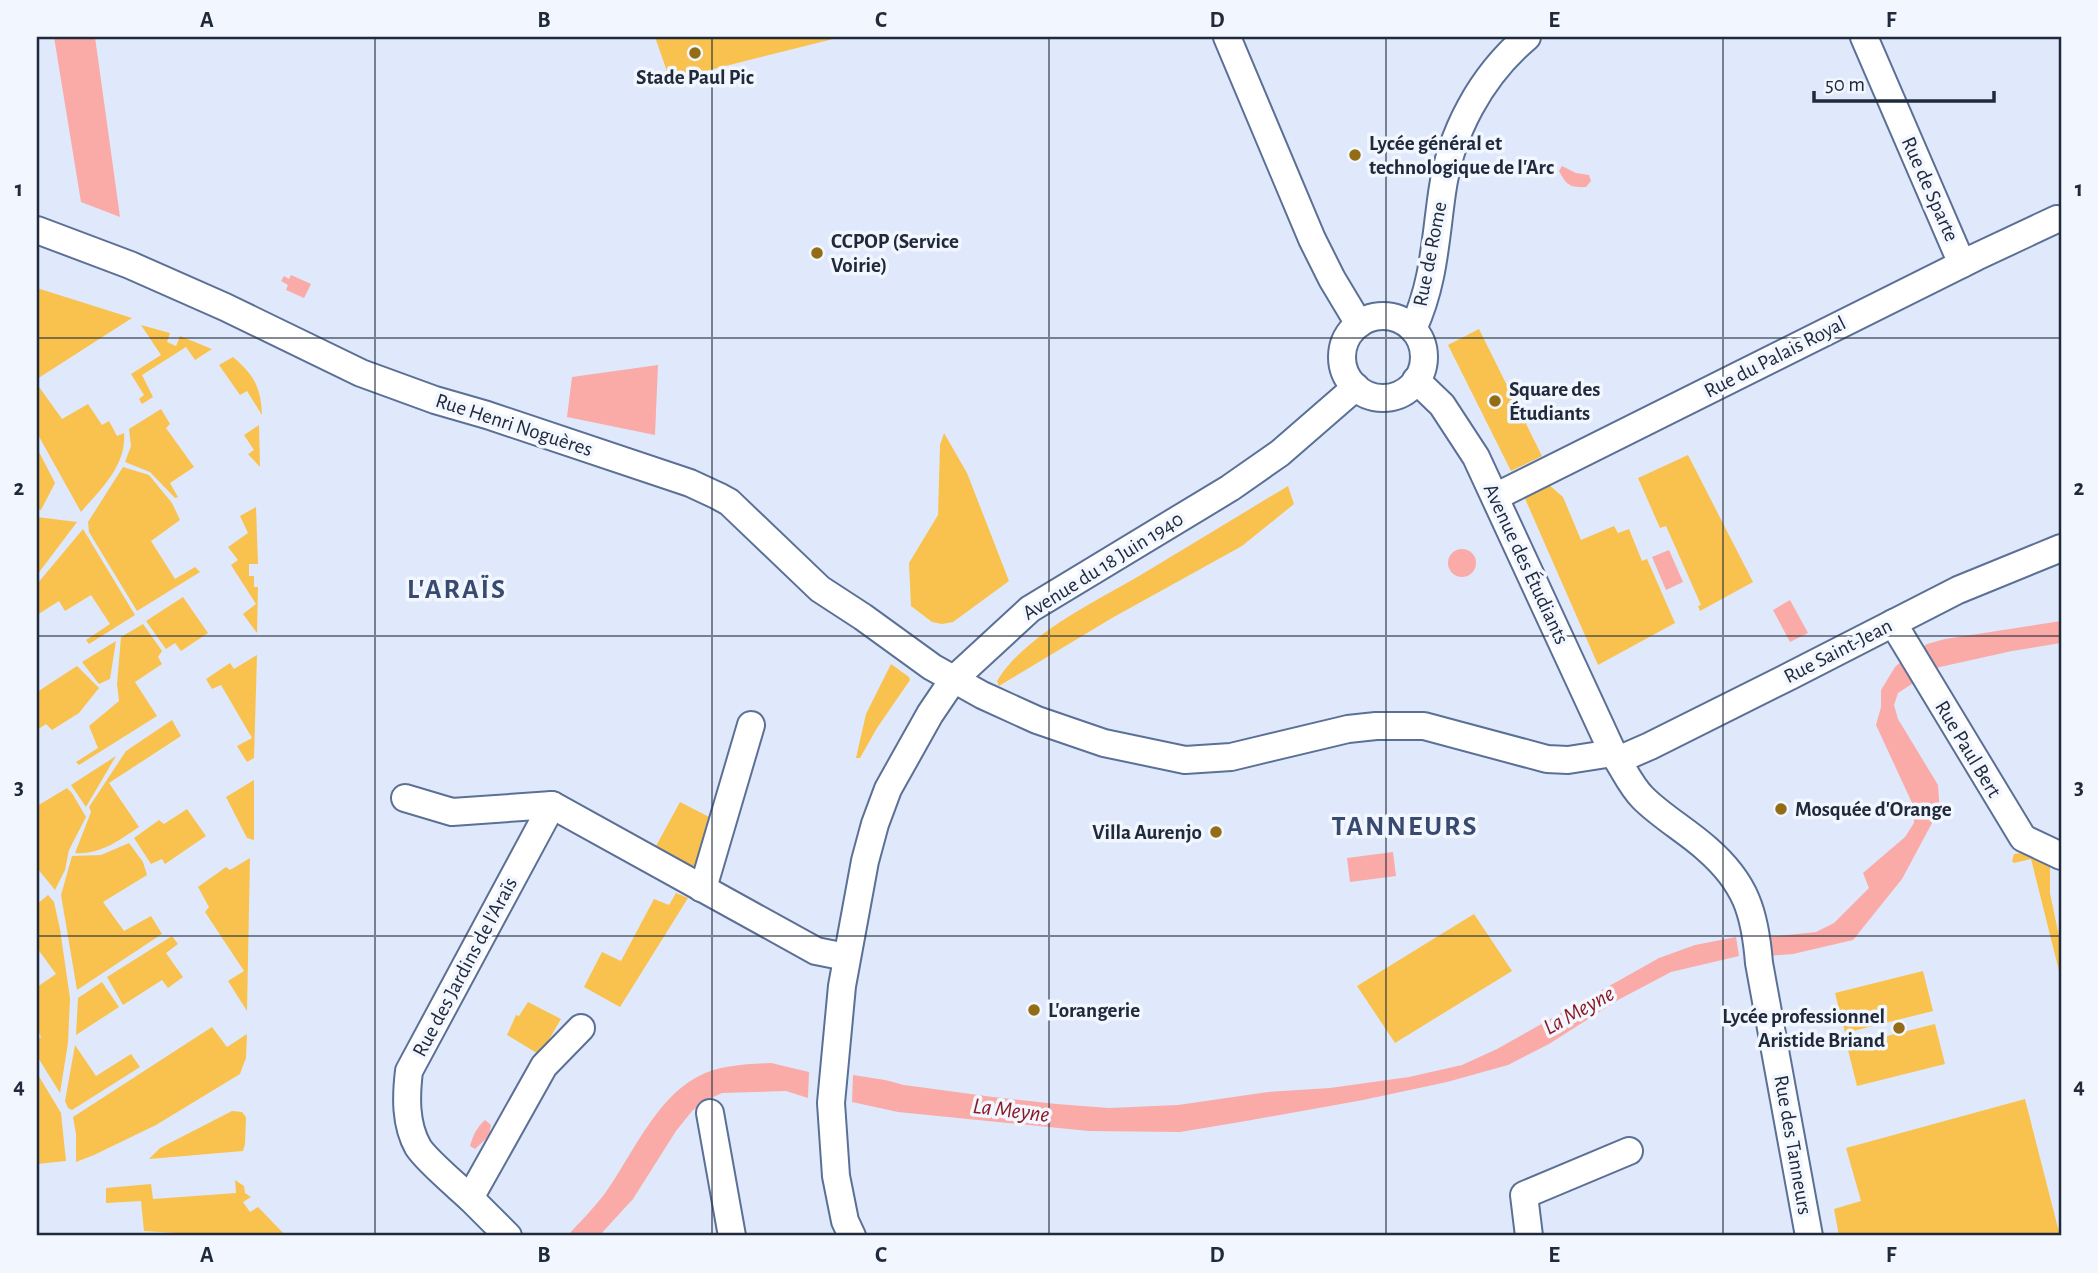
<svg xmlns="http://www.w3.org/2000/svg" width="2098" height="1273" viewBox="0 0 2098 1273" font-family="'Alegreya Sans',sans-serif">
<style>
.green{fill:#f9c24e}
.water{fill:#faaba7}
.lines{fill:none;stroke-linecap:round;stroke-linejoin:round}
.minor-casing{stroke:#5b7096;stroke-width:30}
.minor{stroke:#fff;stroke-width:26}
.grid{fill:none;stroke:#212a3b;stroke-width:2;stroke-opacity:0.55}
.poi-dot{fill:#926d15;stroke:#f1f6ff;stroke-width:2.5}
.labels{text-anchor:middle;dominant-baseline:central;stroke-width:7;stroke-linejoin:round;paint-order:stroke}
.poi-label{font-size:21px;font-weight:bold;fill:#212a3b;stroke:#f1f6ff;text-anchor:start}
.street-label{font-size:21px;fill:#212a3b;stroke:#f1f6ff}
.water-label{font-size:23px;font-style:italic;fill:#8b1922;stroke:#f1f6ff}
.district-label{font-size:28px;font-weight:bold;letter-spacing:2px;fill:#384a6f;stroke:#f1f6ff}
.neatline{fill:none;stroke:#212a3b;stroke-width:2.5}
.grid-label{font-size:23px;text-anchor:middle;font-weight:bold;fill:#212a3b}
</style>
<rect width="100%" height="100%" fill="#dfe9fb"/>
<g class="green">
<path d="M655 37H841L670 80Z"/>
<path d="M37 288 132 318 37 379Z"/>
<path d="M141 325 170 333 167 342 176 346 180 336 212 349 195 360 186 347 142 375 153 397 142 404 139 399 144 395 131 374 161 355Z"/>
<path d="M1479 329 1542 456 1511 471 1448 345Z"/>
<path d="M233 357C254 375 261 387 262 415L247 391 240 395 219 365Z"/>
<path d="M37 384 62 419 88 404 102 425 109 421 117 436 124 433C127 465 100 490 81 512L37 433Z"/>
<path d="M161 409 170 424 166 428 194 467 170 483 178 497 175 498 150 472 125 462 131 446 129 429Z"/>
<path d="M259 425 260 467 248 454 254 450 244 435Z"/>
<path d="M944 433 967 473 1009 581 953 622 942 624 932 622 911 606 909 563 938 515 940 445Z"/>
<path d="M37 448 55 483 41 510 37 509Z"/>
<path d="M1688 455 1753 582 1700 611 1698 606 1701 605 1666 526 1660 528 1638 478Z"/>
<path d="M123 467 149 475 172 503 180 520 151 541 175 579 195 567 200 572 137 611 89 532 88 522Z"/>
<path d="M1548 484 1563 497 1581 540 1614 526 1618 533 1629 529 1642 561 1647 559 1675 623 1598 665 1523 494Z"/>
<path d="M1288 486 1294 504 1242 546 1112 618 999 686 997 681C1024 636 1094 602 1139 576 1189 546 1238 516 1288 486Z"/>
<path d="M256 507 258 564H249V576H254V587H258L257 633 243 614 256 604 231 565 238 560 228 547 248 533 240 516Z"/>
<path d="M37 517 77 522 37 575Z"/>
<path d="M83 529 135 615 89 644 86 640 110 624 91 595 65 611 59 601 37 615V584Z"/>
<path d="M183 597 208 633 181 651 175 643 166 649 146 621Z"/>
<path d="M143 624 162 651 158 657 162 664 135 682 157 716 79 765 76 762 98 748 89 726 119 701 117 684 121 637Z"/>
<path d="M116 641 110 679 99 684 82 662Z"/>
<path d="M257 655 254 758 247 762 237 746 252 738 221 685 212 689 206 679 230 663 234 669Z"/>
<path d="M891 664 909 677 910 680 877 728 860 758H856L866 714Z"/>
<path d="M77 666 99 688 79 713 52 730 46 724 37 730V692Z"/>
<path d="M172 720 181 736 109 783 139 827C119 840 101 855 75 853L91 812 89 807 126 751Z"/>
<path d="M116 756 86 807 71 785Z"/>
<path d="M254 780V840L247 838 226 797Z"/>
<path d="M67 788 72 793 86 817 69 850 65 870 55 890 37 868V806Z"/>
<path d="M680 802 715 820 701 872 655 848Z"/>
<path d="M187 809 206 836 165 864 162 859 151 864 134 838 159 820 164 824Z"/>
<path d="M129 843 143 862 147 875 103 902 124 931 151 916 162 934 77 990 61 895 72 856 101 855Z"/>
<path d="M2028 852 2042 859 2050 867V893L2061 946V979L2031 859 2014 863 2012 861 2014 854Z"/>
<path d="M250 858 247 1011 228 981 244 971 205 912 209 907 198 887 226 867 230 870Z"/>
<path d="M676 893 688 898 620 1007 584 987 602 952 621 961 654 899 669 905Z"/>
<path d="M48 895 54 902 60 929 70 998 68 1043 60 1093 37 1056V1041L41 1037 37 1028V1018L39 1016 37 1013V987L56 974 37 948V904Z"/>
<path d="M1474 914 1512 971 1395 1043 1357 986Z"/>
<path d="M172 936 178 944 166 953 183 977 168 988 162 980 123 1005 107 977Z"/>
<path d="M1923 971 1933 1011 1845 1033 1835 993Z"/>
<path d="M102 982 119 1007 76 1035 78 998Z"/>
<path d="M528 1002 561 1019 540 1055 507 1035 516 1015 519 1016Z"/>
<path d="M1935 1024 1945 1064 1857 1086 1847 1046Z"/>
<path d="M212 1027 227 1047 247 1034 246 1058 240 1074 156 1125 94 1155 76 1162V1134L73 1117Z"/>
<path d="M75 1045 96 1076 131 1054 140 1067 72 1110 68 1108 65 1101Z"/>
<path d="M37 1073 61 1113 66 1161 37 1164Z"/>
<path d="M2025 1099 2060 1236H1839L1834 1209 1861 1201 1846 1148Z"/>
<path d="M232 1111 242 1112 246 1117 245 1144 243 1151 149 1159 160 1148Z"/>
<path d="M235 1180 244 1186 245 1193 251 1197 243 1202 250 1212 258 1207 286 1236H223L144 1231 141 1201 106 1203V1188L151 1184 153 1199 236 1193Z"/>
</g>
<g class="water">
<path d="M54 37H95L120 217 81 202Z"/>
<path d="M1562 166 1576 173 1589 175 1591 181 1586 187C1569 188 1566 184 1559 171Z"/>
<path d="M291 275 311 284 304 298 286 290 288 285 281 281 284 276 289 279Z"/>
<path d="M658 365 655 435 567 417 572 377Z"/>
<circle cx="1462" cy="563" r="14"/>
<path d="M1669 550 1683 582 1666 590 1652 557Z"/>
<path d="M1790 600 1808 633 1790 642 1773 610Z"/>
<path d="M2061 621V643L2012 651 1931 669 1920 649 1927 644 1945 639Z"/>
<path d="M1905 658 1918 680 1898 693 1894 705 1898 719 1938 785 1940 814 1932 823 1902 879 1853 940 1793 954 1769 956 1768 937 1816 932 1834 923 1869 888 1863 873 1905 837 1914 823 1913 805 1876 725 1881 707V690L1895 667Z"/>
<path d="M1393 852 1396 876 1350 882 1347 858Z"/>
<path d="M1736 937 1739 956 1671 972 1618 1000 1549 1044 1508 1065 1447 1082 1363 1100 1246 1121 1180 1132 1089 1131 898 1112 852 1102 853 1075 885 1080 904 1085 993 1097 1056 1104 1109 1108 1178 1105 1268 1092 1330 1088 1409 1077 1462 1065 1497 1049 1659 958 1695 945Z"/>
<path d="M771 1063 809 1072 808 1098 786 1091 722 1093 709 1099 692 1111 676 1131 633 1199 599 1236H567C579 1223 592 1210 603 1196 631 1158 654 1100 697 1077 719 1065 746 1064 771 1063Z"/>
<path d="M485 1120 491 1125 489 1136 475 1149 470 1146C473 1135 477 1127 485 1120Z"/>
</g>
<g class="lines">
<g class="minor-casing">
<g id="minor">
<path d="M1227 37 1312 239 1332 279 1359 324"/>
<path d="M1864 37 1962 264"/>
<path d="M37 230 130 265 225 307 361 373 435 400 487 415 690 483 718 496 729 502 820 589 863 617 932 667 982 695 1037 720 1104 743 1185 760 1231 757 1348 729 1376 726H1424L1547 759 1568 760 1613 753"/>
<circle cx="1383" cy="357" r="41"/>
<path d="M1413 329C1434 283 1435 242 1442 193 1450 133 1481 76 1527 37"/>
<path d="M1416 380 1442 405 1476 457 1613 753C1624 769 1630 785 1643 798 1662 817 1687 831 1707 849 1746 883 1755 913 1759 963L1809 1236"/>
<path d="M1495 497 1976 257 2057 219"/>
<path d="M1893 623 2023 838 2061 856"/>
<path d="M1618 760 1650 746 1790 676 1958 590 2061 548"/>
<path d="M405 798 452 812 552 805 816 951 846 957"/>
<path d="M701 888 706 878 751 725"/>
<path d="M710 1113 732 1236"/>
<path d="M470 1198C457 1186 426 1160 418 1147 405 1124 406 1096 409 1071L552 805"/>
<path d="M508 1236 470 1198 544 1066 581 1028"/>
<path d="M852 1236 845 1221 836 1176 831 1103 842 986 865 861 875 824 888 789 930 714 953 680 1030 609 1230 488 1280 453 1356 387"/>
<path d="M1529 1236 1524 1195 1629 1151"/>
</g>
</g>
<use href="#minor" class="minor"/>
</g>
<path class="grid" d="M375 37V1236M712 37V1236M1049 37V1236M1386 37V1236M1723 37V1236M37 338H2061M37 636H2061M37 936H2061"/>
<g class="poi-dot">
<circle cx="695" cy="53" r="7"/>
<circle cx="1355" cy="155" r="7"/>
<circle cx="817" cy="253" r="7"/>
<circle cx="1495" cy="401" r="7"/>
<circle cx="1781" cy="809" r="7"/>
<circle cx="1216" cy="832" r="7"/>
<circle cx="1034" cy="1010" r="7"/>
<circle cx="1899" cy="1028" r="7"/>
</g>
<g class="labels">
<g class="poi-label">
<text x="695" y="77" text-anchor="middle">Stade Paul Pic</text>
<text x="1369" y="143">Lycée général et<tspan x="1369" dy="24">technologique de l'Arc</tspan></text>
<text x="831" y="241">CCPOP (Service<tspan x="831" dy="24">Voirie)</tspan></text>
<text x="1509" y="389">Square des<tspan x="1509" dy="24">Étudiants</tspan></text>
<text x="1795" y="809">Mosquée d'Orange</text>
<text x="1202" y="832" text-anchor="end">Villa Aurenjo</text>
<text x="1048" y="1010">L'orangerie</text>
<text x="1885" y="1016" text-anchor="end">Lycée professionnel<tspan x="1885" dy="24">Aristide Briand</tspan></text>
</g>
<g class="street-label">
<text transform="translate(1930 189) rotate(66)">Rue de Sparte</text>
<text transform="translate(1430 254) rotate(-79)">Rue de Rome</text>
<text transform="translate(1775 357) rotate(-27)">Rue du Palais Royal</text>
<text transform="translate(514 425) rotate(18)">Rue Henri Noguères</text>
<text transform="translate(1526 564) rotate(65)">Avenue des Étudiants</text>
<text transform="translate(1103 566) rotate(-32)">Avenue du 18 Juin 1940</text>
<text transform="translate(1838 651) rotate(-27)">Rue Saint-Jean</text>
<text transform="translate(1968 749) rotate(59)">Rue Paul Bert</text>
<text transform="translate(465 967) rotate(-62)">Rue des Jardins de l'Araïs</text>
<text transform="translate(1793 1145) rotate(80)">Rue des Tanneurs</text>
</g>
<g class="water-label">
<text transform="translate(1579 1011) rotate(-29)">La Meyne</text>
<text transform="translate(1011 1111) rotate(7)">La Meyne</text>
</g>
<g class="district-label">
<text x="457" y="590">L'ARAÏS</text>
<text x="1405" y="827">TANNEURS</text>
</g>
</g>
<rect width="2098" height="1273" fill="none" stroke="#f1f6ff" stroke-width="77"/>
<path d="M1814 91v10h180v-10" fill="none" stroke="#212a3b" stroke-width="3.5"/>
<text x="1825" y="91" font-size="21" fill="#212a3b" stroke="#f1f6ff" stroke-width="5" paint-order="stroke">50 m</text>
<rect x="38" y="38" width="2022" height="1196" class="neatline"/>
<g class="grid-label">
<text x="207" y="27">A</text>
<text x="544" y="27">B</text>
<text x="881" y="27">C</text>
<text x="1217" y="27">D</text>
<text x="1554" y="27">E</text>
<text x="1891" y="27">F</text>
<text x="19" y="196">1</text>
<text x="2079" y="196">1</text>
<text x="19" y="495">2</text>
<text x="2079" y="495">2</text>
<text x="19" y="794">3</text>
<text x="2079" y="794">3</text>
<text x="19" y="1093">4</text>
<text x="2079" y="1093">4</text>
<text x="207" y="1262">A</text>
<text x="544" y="1262">B</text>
<text x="881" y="1262">C</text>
<text x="1217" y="1262">D</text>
<text x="1554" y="1262">E</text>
<text x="1891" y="1262">F</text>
</g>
</svg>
